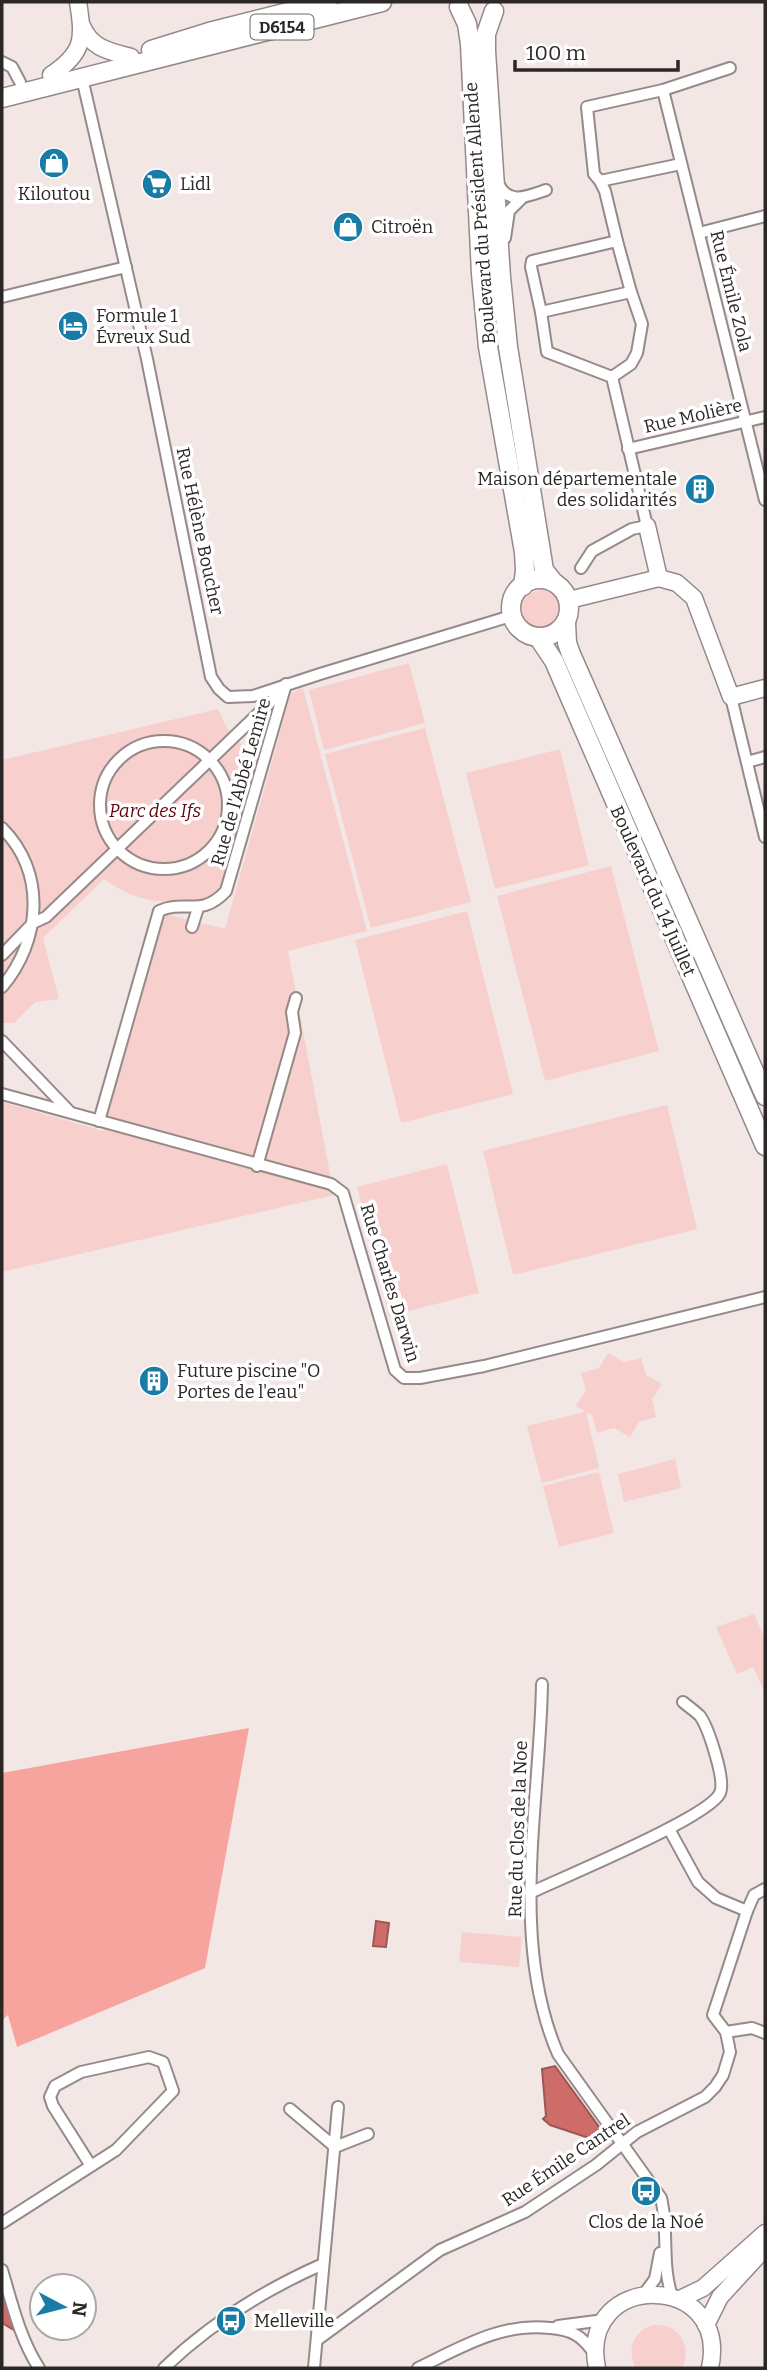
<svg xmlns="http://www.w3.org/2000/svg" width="767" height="2370" viewBox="0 0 767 2370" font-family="Bitter,serif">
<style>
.green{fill:#f7cfcc}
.forest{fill:#f7a49e}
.water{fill:#cd6c68;stroke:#9c5754;stroke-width:2}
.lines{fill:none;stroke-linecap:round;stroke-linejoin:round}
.street-casing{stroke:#958a89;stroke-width:14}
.secondary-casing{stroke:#958a89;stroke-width:19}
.primary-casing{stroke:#958a89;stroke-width:21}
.street{stroke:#fff;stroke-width:10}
.secondary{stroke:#fff;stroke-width:16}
.primary{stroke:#fff;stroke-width:18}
.labels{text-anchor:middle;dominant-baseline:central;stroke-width:7;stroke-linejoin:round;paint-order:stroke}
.shield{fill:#fff;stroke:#6b6867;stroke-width:2}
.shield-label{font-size:16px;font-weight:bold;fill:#2b2726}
.poi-label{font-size:18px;fill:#2b2726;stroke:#fff;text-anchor:start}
.street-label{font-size:18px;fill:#2b2726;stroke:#fff}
.park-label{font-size:18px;font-style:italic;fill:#60020e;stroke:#fff}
</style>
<rect width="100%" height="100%" fill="#f3e7e6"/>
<g class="green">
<path d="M543 589C583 591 562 646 523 625L518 610C522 596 529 593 543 589Z"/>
<path d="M409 663 425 723 324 750 309 690Z"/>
<path d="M303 688 367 931 288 951 334 1195 2 1272V1102L103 1131 165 914 225 929 291 693Z"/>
<path d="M218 709C228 732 235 746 261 753L222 884 209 901C165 902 142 906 104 879L43 938 59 999 35 1002 14 1023H2V760Z"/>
<path d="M425 728 471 902 371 928 325 754Z"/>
<path d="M560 749 589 865 495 889 466 773Z"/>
<path d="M611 866 659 1051 545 1081 497 896Z"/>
<path d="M467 911 513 1094 401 1123 355 940Z"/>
<path d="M667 1105 697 1229 513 1275 483 1151Z"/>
<path d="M447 1164 479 1293 389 1316 357 1187Z"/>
<path d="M608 1353 624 1362 641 1358 646 1375 662 1384 652 1399 656 1417 639 1422 630 1437 614 1428 597 1433 592 1415 586 1412 599 1468 542 1483 527 1426 585 1412 576 1406 586 1390 581 1373 599 1368Z"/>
<path d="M675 1459 681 1488 624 1502 618 1474Z"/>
<path d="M599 1472 614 1533 559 1547 543 1486Z"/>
<path d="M754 1614 765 1639V1693L753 1667 737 1674 716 1627Z"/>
<path d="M462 1932 522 1937 519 1967 459 1962Z"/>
<path d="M652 2325C678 2322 693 2346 682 2368H636C626 2350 633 2332 652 2325Z"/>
</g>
<path class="forest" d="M249 1728 205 1968 17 2047 8 2015 2 2020V1773Z"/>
<g class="water">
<path d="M376 1921 389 1923 386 1947 373 1946Z"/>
<path d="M555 2066 602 2131 598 2141 550 2125 543 2119 546 2116 542 2069Z"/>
<path d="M2 2290 14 2330 2 2323Z"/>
</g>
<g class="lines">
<g class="street-casing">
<g id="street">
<path d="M2 62 12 67 20 82"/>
<path d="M82 78 147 359 211 677 219 689 228 697 253 696 320 674 511 616"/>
<path d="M663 90 765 500"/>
<path d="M600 181 594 174 587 107 663 90 730 68"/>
<path d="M498 183C508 206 528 196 546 190"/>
<path d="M699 233 765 216"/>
<path d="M505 238 509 211 522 198"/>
<path d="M617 241 605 191 600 181 681 164"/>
<path d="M2 297 126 267"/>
<path d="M541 312 531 267 532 261 617 241 631 292"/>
<path d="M628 449 765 417"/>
<path d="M581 568 592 551 632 529 647 526 612 377 547 352 541 312 631 292 642 324 637 353 631 364 612 377"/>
<path d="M731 697 765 837"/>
<circle cx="164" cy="805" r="64"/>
<path d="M747 762 765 757"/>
<path d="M2 828C47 873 41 941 2 987"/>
<path d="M192 927 198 908"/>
<path d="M2 955 33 923 46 917 285 688"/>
<path d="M2 1041 70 1112"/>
<path d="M2 1094 331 1184 343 1193 395 1370 404 1378H420L484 1366 765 1297"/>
<path d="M99 1121 159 911C185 899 201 918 226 891L286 684"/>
<path d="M257 1166 295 1033 292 1012 296 998"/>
<path d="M542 1684C540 1804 509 1941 558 2054L661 2198C669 2230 661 2264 672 2296"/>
<path d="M669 1829 698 1882 716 1898 747 1911"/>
<path d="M530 1893C561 1878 710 1817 720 1793 726 1780 708 1727 700 1716 695 1711 689 1707 683 1702"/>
<path d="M726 2032 752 2028 765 2033"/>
<path d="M290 2109 335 2147 368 2134"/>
<path d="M2 2223 116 2150 173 2091 163 2062 149 2057 81 2072 55 2086 50 2097 53 2106 91 2166"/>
<path d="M2 2270C12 2303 20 2339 39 2368"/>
<path d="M644 2294 655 2279 660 2253"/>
<path d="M558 2326 604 2320"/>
<path d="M317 2340 440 2250 525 2212 596 2165 637 2132 705 2097 715 2087 723 2075 730 2052 726 2032 713 2015 747 1911 754 1895 765 1889"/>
<path d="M164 2368C211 2323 264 2290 323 2264"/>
<path d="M314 2368 338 2107"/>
<path d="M418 2368C460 2348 502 2322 550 2328 559 2329 569 2330 576 2335 584 2339 589 2347 595 2354"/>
</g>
</g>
<g class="secondary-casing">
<g id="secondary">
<path d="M82 26C92 49 109 51 131 57"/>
<path d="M51 75C84 53 84 39 78 2"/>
<path d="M647 526 659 578 677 583 694 598 731 697 765 688"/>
<path d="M569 600 659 578"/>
<path d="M680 2299 703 2288 765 2233"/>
<path d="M706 2325 720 2297 765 2248"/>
<path d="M597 2368C577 2270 731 2271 710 2368"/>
</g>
</g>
<g class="primary-casing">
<g id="primary">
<path d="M459 7 467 24 470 44 481 274 488 347 524 552 525 571 523 586"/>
<path d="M494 11 486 34V51L501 277 508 347 544 570 552 580"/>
<path d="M151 50 209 32 328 2"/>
<path d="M2 98 382 2"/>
<circle cx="540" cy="608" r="29"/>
<path d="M566 623 567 643 571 654 765 1096"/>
<path d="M538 637 554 661 765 1146"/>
</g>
</g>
<use href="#street" class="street"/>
<use href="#secondary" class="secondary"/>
<use href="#primary" class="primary"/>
</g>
<defs>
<g id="shop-disc" transform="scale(1.575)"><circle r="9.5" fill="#187ca7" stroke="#fff"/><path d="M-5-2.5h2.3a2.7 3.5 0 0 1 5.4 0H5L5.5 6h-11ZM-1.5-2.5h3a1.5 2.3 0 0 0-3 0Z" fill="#fff"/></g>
<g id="supermarket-disc" transform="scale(1.575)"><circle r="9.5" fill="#187ca7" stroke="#fff"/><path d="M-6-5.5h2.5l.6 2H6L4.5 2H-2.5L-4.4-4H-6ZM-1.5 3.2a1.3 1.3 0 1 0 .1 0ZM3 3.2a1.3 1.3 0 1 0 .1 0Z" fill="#fff"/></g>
<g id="hotel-disc" transform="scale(1.575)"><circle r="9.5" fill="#187ca7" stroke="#fff"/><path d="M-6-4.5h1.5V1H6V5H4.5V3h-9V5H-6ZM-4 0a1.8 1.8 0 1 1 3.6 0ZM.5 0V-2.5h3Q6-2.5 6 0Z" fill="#fff"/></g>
<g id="building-disc" transform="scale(1.575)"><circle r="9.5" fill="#187ca7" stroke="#fff"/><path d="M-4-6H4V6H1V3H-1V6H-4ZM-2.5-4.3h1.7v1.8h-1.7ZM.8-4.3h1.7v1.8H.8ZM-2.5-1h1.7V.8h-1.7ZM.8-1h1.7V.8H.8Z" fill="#fff"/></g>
<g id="bus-disc" transform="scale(1.575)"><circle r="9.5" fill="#187ca7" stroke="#fff"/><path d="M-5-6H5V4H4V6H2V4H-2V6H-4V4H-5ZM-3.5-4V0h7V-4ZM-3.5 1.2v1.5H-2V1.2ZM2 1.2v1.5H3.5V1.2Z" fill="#fff"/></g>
</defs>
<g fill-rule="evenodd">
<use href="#shop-disc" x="54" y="163"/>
<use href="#supermarket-disc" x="157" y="184"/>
<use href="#shop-disc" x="348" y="227"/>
<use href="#hotel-disc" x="73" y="326"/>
<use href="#building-disc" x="700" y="489"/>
<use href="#building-disc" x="154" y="1381"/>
<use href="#bus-disc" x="646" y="2191"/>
<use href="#bus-disc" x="231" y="2321"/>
</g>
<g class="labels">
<rect class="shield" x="250.5" y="14.5" width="63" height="25" rx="5"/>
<g class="shield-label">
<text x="282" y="27">D6154</text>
</g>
<g class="poi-label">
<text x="180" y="184">Lidl</text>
<text x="54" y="194" text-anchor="middle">Kiloutou</text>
<text x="371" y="227">Citroën</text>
<text x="96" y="316">Formule 1<tspan x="96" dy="21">Évreux Sud</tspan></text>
<text x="677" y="479" text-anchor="end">Maison départementale<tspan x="677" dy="21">des solidarités</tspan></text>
<text x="177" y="1371">Future piscine "O<tspan x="177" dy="21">Portes de l'eau"</tspan></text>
<text x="646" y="2222" text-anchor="middle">Clos de la Noé</text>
<text x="254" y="2321">Melleville</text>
</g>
<g class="street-label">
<text transform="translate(480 213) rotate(-94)">Boulevard du Président Allende</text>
<text transform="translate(731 291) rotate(76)">Rue Émile Zola</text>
<text transform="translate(693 416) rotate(-13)">Rue Molière</text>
<text transform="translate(200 531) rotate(78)">Rue Hélène Boucher</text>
<text transform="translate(241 782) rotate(-74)">Rue de l'Abbé Lemire</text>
<text transform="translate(653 891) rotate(66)">Boulevard du 14 Juillet</text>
<text transform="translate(390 1283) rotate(73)">Rue Charles Darwin</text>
<text transform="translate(518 1829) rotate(-88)">Rue du Clos de la Noe</text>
<text transform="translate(566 2160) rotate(-34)">Rue Émile Cantrel</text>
</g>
<g class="park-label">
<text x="155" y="811">Parc des Ifs</text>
</g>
</g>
<rect width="767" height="2370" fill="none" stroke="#2b2726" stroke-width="7"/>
<g transform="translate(63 2307) rotate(97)"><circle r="33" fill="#ffffff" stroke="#aaa9a8" stroke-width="2"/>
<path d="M0-5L12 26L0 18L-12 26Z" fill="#187ca7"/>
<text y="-10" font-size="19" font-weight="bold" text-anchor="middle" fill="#2b2726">N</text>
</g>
<path d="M515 60v10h163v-10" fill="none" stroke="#2b2726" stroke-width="3.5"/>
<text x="526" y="60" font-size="21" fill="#2b2726" stroke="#ffffff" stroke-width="5" paint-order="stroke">100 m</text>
</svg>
